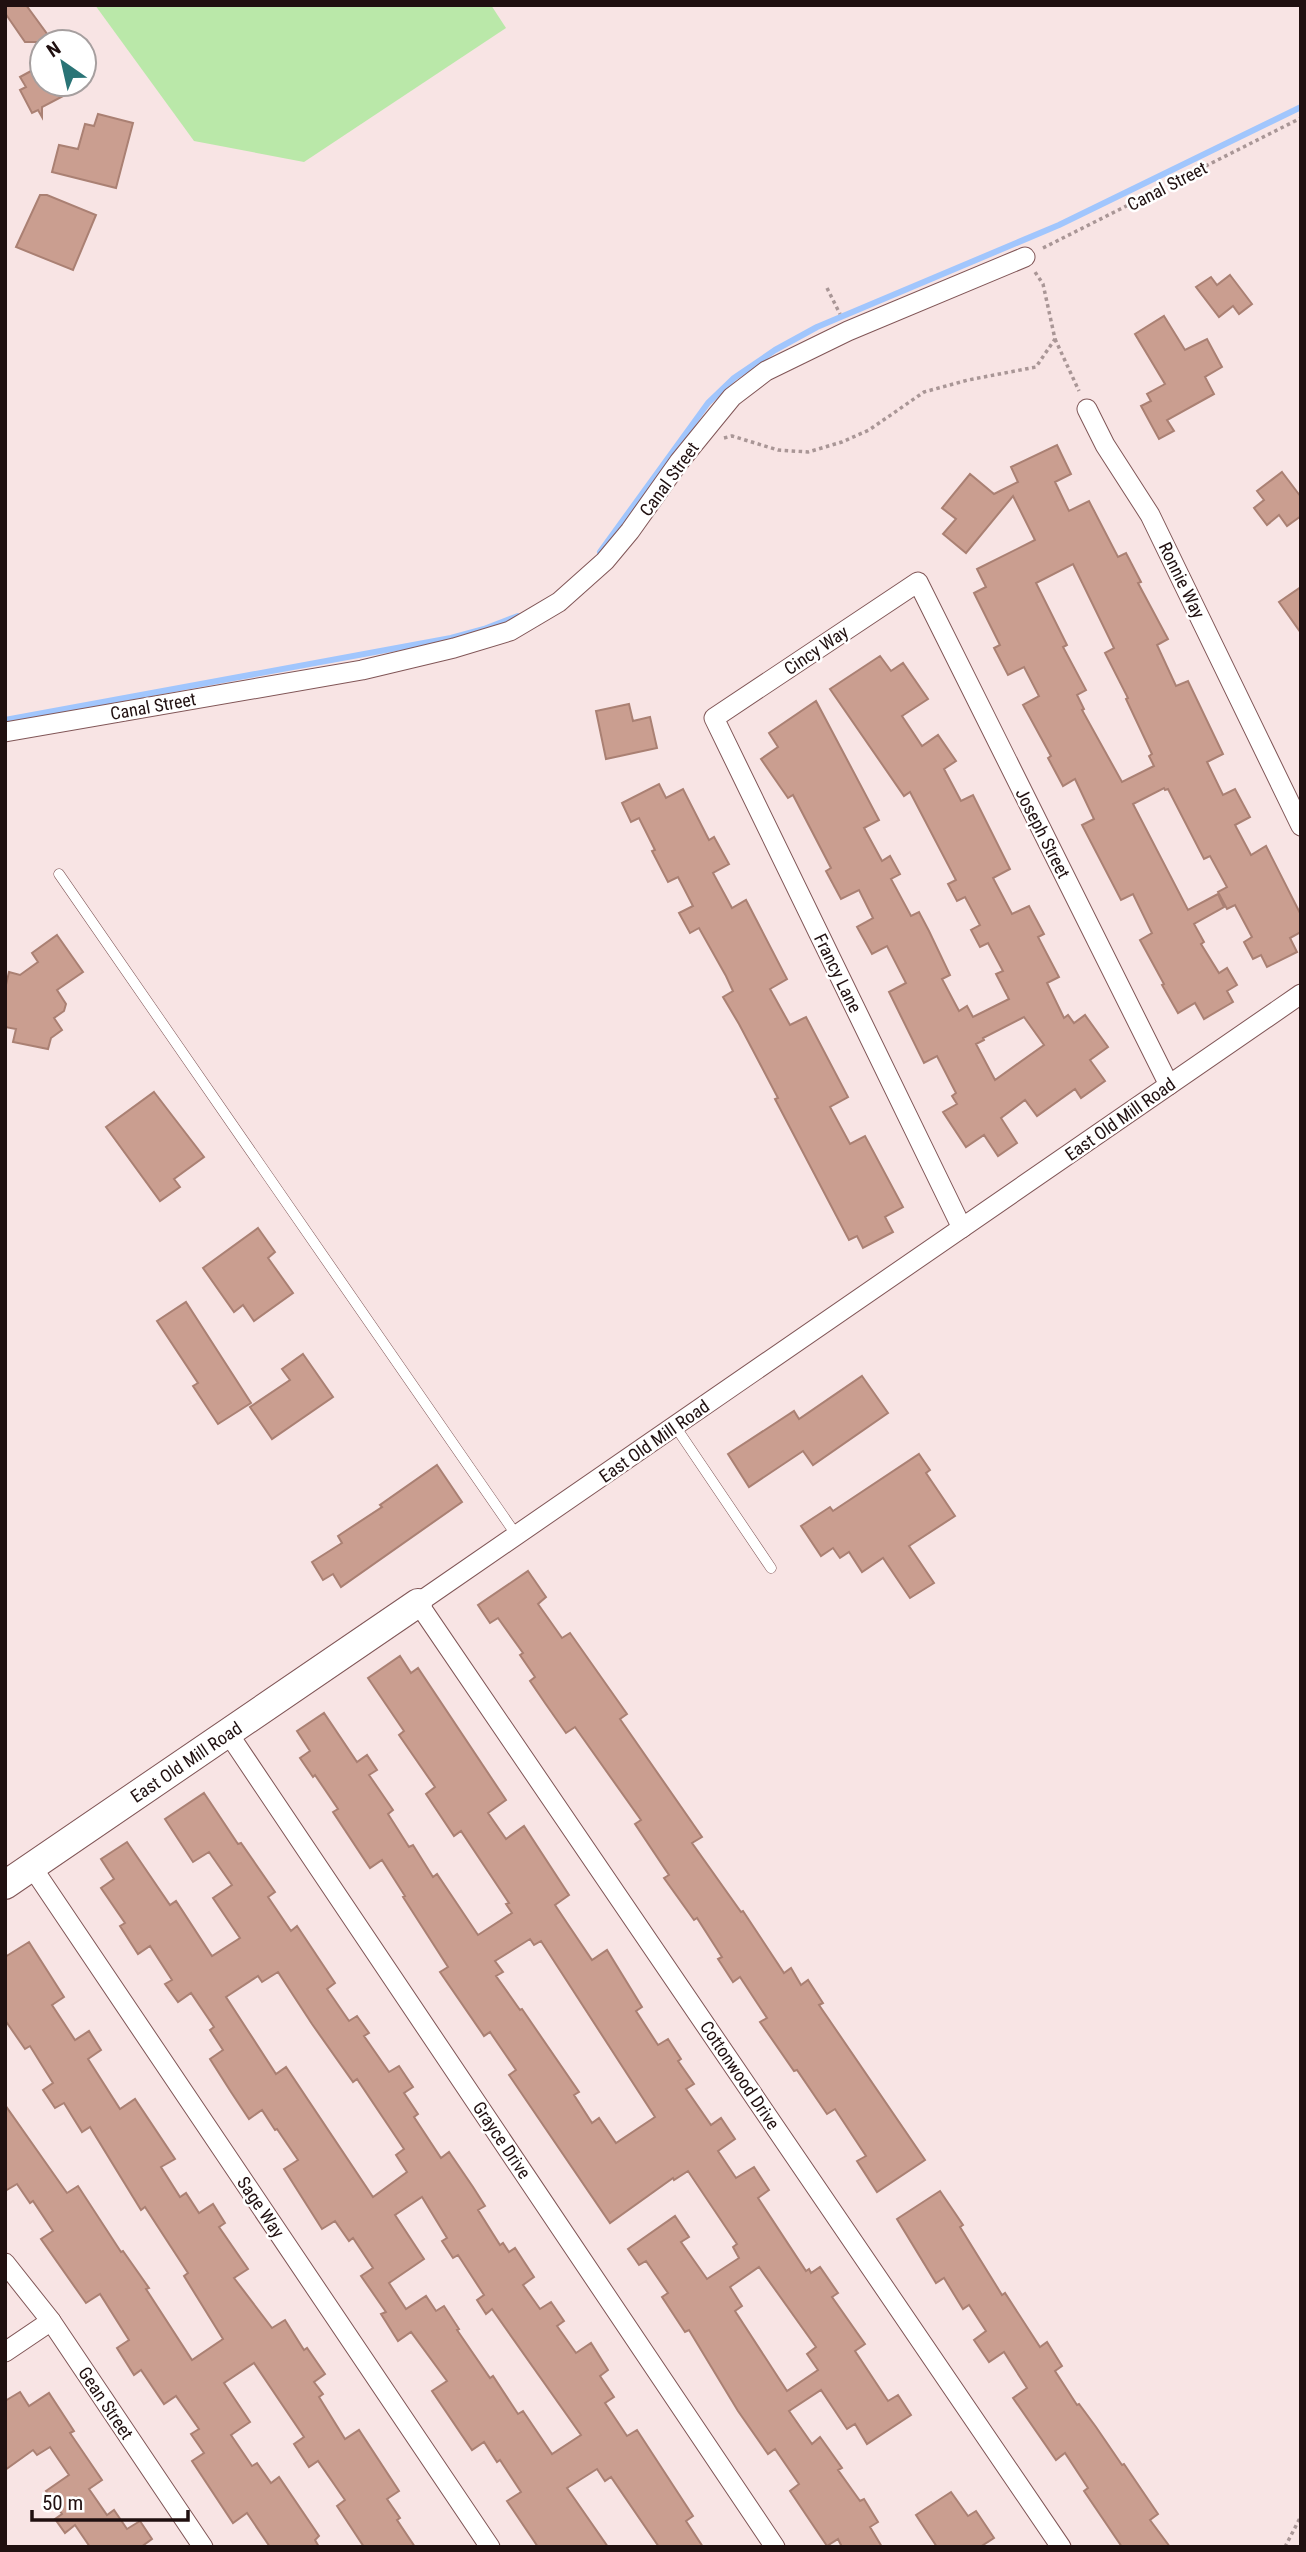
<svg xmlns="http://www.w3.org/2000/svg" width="1306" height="2552" viewBox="0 0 1306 2552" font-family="'Roboto Condensed',sans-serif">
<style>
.green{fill:#bae8a9}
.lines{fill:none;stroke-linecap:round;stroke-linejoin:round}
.stream{stroke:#a1c6fd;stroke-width:6}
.building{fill:#ca9e90;stroke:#aa8073;stroke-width:2;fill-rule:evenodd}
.lane-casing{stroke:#805657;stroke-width:11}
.street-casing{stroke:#805657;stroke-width:21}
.secondary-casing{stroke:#805657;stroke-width:30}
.path{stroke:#a99696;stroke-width:3.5;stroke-dasharray:3.5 3.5;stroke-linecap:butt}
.lane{stroke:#fff;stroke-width:10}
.street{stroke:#fff;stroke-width:19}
.secondary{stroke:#fff;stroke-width:28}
.labels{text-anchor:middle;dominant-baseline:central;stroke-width:5;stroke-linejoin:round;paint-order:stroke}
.street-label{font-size:18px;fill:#201010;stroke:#fff}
</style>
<rect width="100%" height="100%" fill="#f8e4e4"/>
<path class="green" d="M95 5H491L506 28 304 162 194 141Z"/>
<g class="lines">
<g class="stream">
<path d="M600 552 708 403 734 378 775 350 817 327 1059 225 1301 107"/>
<path d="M5 720 451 638 484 629 518 616"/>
</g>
</g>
<g class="building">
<path d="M5 5H26L53 42H25L5 13Z"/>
<path d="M42 65V84H86L42 107V117L38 110 32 113 20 90 26 87 20 77Z"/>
<path d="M98 114 133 123 116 188 52 172 59 145 78 149 85 124 94 126Z"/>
<path d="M40 195H47L96 215 73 270 16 247Z"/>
<path d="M1230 275 1252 304 1239 314 1233 306 1219 317 1196 287 1211 277 1217 285Z"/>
<path d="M1164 316 1185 350 1207 339 1222 367 1205 377 1214 394 1167 420 1174 431 1159 439 1141 406 1151 401 1147 394 1165 384 1135 334Z"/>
<path d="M1057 445 1071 474 1055 482 1069 511 1089 501 1118 557 1126 553 1141 582 1138 583 1168 639 1157 645 1176 686 1188 681 1223 754 1207 762 1223 795 1235 789 1250 817 1235 825 1251 855 1266 846 1301 915V932L1290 938 1297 952 1267 967 1261 955 1253 959 1244 942 1252 937 1235 905 1227 909 1218 892 1227 887 1210 856 1204 859 1168 789 1165 790 1164 788 1133 804 1188 910 1218 894 1224 907 1194 924 1204 942 1201 944 1219 973 1227 968 1237 985 1227 991 1233 1002 1204 1019 1195 1003 1178 1013 1162 985 1164 984 1140 940 1152 933 1133 894 1121 900 1082 825 1094 819 1075 779 1063 786 1048 758 1051 756 1023 705 1039 696 1024 667 1008 675 994 648 1000 645 974 593 986 587 977 569 1035 540 1013 496 966 553 943 534 956 519 942 508 970 474 994 494 1018 482 1011 467ZM1073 564 1114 648 1105 653 1128 698 1126 699 1152 754 1149 756 1154 766 1122 782 1082 710 1084 709 1077 695 1086 690 1063 647 1067 645 1036 583Z"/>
<path d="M1282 472 1301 497V516L1287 526 1279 515 1267 525 1254 508 1264 500 1257 491Z"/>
<path d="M1301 587V633L1279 602Z"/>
<path d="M880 656 891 671 903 663 928 699 902 716 922 746 938 735 956 761 944 769 961 801 973 795 1010 869 993 878 1012 914 1029 906 1044 934 1038 937 1059 977 1047 983 1064 1018 1068 1015 1074 1023 1085 1015 1108 1047 1090 1060 1105 1081 1081 1098 1075 1089 1037 1116 1025 1100 1001 1118 1017 1143 998 1156 984 1135 966 1147 943 1112 957 1104 952 1096 956 1093 937 1056 924 1063 889 992 906 983 887 946 872 954 857 927 873 918 859 890 841 899 826 871 831 868 793 795 788 798 761 759 778 747 769 733 816 701 879 820 864 828 882 861 890 856 900 874 891 879 911 916 919 912 929 931 950 975 942 979 959 1011 967 1006 973 1017 1009 999 996 974 1003 971 988 943 980 947 971 930 980 925 965 897 957 901 948 884 956 880 910 792 904 796 830 689ZM1024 1017 1044 1045 995 1080 976 1044 984 1040 983 1038Z"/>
<path d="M629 704 633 721 650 717 657 748 606 759 596 711Z"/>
<path d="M659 784 666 798 683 789 709 840 714 837 729 864 713 873 732 908 746 900 787 979 770 989 790 1025 806 1017 848 1097 830 1107 850 1144 865 1136 903 1207 885 1217 893 1232 863 1248 857 1236 849 1240 775 1099 778 1098 739 1024 723 997 733 991 726 976 699 928 690 933 679 913 693 906 678 877 668 882 652 851 655 850 639 818 631 822 622 803Z"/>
<path d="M57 935 83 972 57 990 66 1004 64 1011 54 1018 62 1030 51 1038 48 1049 13 1042 16 1029 5 1027V989L9 972 20 975 38 962 32 953Z"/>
<path d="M154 1092 204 1157 174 1179 180 1187 160 1201 106 1127Z"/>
<path d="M258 1228 275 1252 268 1258 293 1293 254 1321 243 1305 234 1312 203 1268Z"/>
<path d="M186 1302 251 1403 218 1424 193 1386 198 1383 157 1321Z"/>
<path d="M303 1354 333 1397 272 1439 250 1407 290 1380 282 1369Z"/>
<path d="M862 1376 888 1413 813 1465 803 1451 749 1487 728 1454 794 1411 799 1419Z"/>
<path d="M919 1454 930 1470 926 1473 955 1516 909 1546 934 1583 910 1598 883 1558 862 1572 849 1552 840 1558 833 1548 821 1556 801 1526 830 1507 833 1511Z"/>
<path d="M437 1465 462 1502 341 1587 333 1574 323 1580 312 1562 342 1543 338 1536 382 1507 380 1505Z"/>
<path d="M528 1571 546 1597 538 1604 562 1638 570 1633 627 1714 620 1719 702 1837 692 1843 741 1912 743 1911 784 1973 791 1968 801 1985 808 1980 823 2003 819 2005 925 2160 877 2192 857 2161 866 2156 835 2109 827 2114 797 2070 794 2071 760 2022 767 2018 740 1977 733 1982 718 1959 722 1957 697 1918 694 1920 664 1878 669 1875 635 1824 641 1820 575 1727 566 1733 545 1703 530 1681 535 1677 520 1655 523 1653 498 1618 490 1623 478 1605Z"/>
<path d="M400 1656 411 1673 418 1668 506 1800 488 1813 506 1839 524 1826 569 1895 555 1905 567 1923 592 1960 607 1950 642 2007 636 2011 658 2045 668 2039 681 2059 678 2061 694 2084 686 2089 711 2125 721 2118 735 2139 718 2151 736 2178 754 2167 769 2190 758 2198 806 2271 809 2269 811 2273 820 2267 838 2293 832 2297 865 2344 855 2351 888 2401 898 2395 911 2415 867 2444 855 2424 847 2429 821 2390 789 2411 812 2444 820 2437 842 2468 838 2470 860 2501 864 2499 878 2522 870 2527 882 2547H842L838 2539 827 2546 790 2491 799 2484 775 2449 768 2454 738 2411 689 2330 685 2332 662 2297 668 2293 646 2261 639 2265 628 2249 675 2216 689 2237 681 2242 707 2279 739 2258 733 2247 737 2244 688 2171 674 2180 673 2178 610 2223 509 2075 516 2070 490 2032 484 2036 440 1972 448 1967 403 1897 405 1896 382 1860 370 1868 333 1812 338 1809 315 1775 313 1777 300 1758 310 1751 297 1731 324 1713 357 1762 367 1755 377 1770 369 1775 393 1810 388 1814 409 1847 413 1845 433 1877 437 1874 478 1935 512 1913 506 1904 509 1903 461 1831 454 1836 426 1794 435 1787 399 1735 404 1731 368 1678ZM530 1939 534 1945 541 1941 655 2117 616 2143 599 2118 592 2123 574 2095 579 2092 522 2009 520 2010 496 1976 503 1972 495 1961ZM759 2267 816 2347 807 2354 818 2370 787 2391 735 2311 742 2306 730 2287Z"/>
<path d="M204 1793 238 1844 241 1843 275 1892 268 1897 291 1931 297 1926 335 1983 327 1989 349 2021 357 2016 369 2033 364 2036 389 2072 399 2066 413 2087 404 2093 418 2114 414 2117 441 2158 449 2152 473 2187 485 2206 478 2210 500 2245 503 2243 509 2252 515 2248 534 2277 523 2285 540 2309 551 2302 564 2321 557 2326 576 2353 591 2343 608 2370 600 2376 614 2397 605 2403 627 2436 637 2430 693 2516 686 2521 703 2547H659L611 2477 605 2481 597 2469 567 2488 608 2547H538L507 2501 521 2492 500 2460 497 2462 484 2442 472 2450 432 2391 447 2381 411 2332 398 2341 381 2314 386 2312 361 2276 373 2268 353 2238 349 2241 335 2221 322 2229 284 2169 298 2160 277 2129 275 2130 262 2110 249 2119 231 2092 210 2059 223 2050 210 2030 214 2027 191 1993 178 2002 165 1984 172 1980 150 1946 138 1954 120 1926 125 1923 101 1888 114 1879 101 1859 127 1842 170 1905 176 1901 212 1956 240 1938 213 1898 232 1885 209 1852 193 1862 165 1819ZM278 1972 312 2024 353 2082 357 2079 404 2149 396 2155 407 2172 373 2197 286 2067 276 2074 226 1997 258 1976 262 1982ZM422 2197 447 2238 442 2241 453 2258 458 2255 484 2295 477 2300 486 2314 492 2309 581 2435 552 2454 523 2411 518 2414 493 2376 490 2378 457 2330 459 2329 444 2306 436 2311 426 2296 406 2309 389 2283 424 2259 395 2215Z"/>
<path d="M29 1942 64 1997 52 2005 75 2040 89 2031 101 2050 88 2059 120 2109 135 2099 175 2159 161 2167 180 2197 186 2193 199 2213 213 2204 225 2223 219 2227 248 2269 234 2278 272 2328 285 2320 304 2350 307 2348 325 2374 314 2382 323 2394 319 2397 345 2439 359 2430 399 2491 387 2499 400 2518 397 2520 415 2547H364L337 2506 345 2500 318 2461 309 2467 294 2444 304 2437 254 2363 224 2383 250 2422 231 2435 252 2466 257 2463 271 2483 279 2477 319 2536 315 2540 319 2547H270L247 2513 233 2523 192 2461 204 2453 191 2434 199 2429 176 2396 164 2404 141 2370 134 2375 117 2348 129 2340 100 2294 86 2303 41 2239 53 2231 33 2201 30 2203 17 2184 5 2191V2105L67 2193 78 2186 121 2252 123 2251 149 2288 146 2289 192 2360 223 2339 184 2276 188 2273 145 2207 141 2210 90 2127 82 2132 64 2103 55 2108 43 2090 53 2083 30 2046 25 2049 5 2020V1957Z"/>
<path d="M940 2191 963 2225 960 2227 1002 2295 1005 2293 1040 2347 1047 2342 1062 2366 1055 2371 1077 2405 1079 2404 1096 2427 1122 2465 1124 2464 1158 2514 1150 2520 1170 2547H1122L1084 2491 1088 2488 1065 2453 1056 2460 1013 2398 1027 2388 1004 2352 989 2362 974 2340 986 2331 969 2305 963 2309 944 2278 936 2283 897 2219Z"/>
<path d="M20 2392 29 2406 49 2393 74 2431 70 2433 102 2480 89 2489 107 2515 114 2510 127 2529 140 2521 152 2539 141 2547H90L75 2525 65 2533 55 2519 62 2514 46 2491 69 2475 50 2447 37 2455 33 2450 5 2470V2401Z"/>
<path d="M951 2492 968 2516 976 2511 994 2538 980 2547H937L916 2515Z"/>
</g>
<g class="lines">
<g class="lane-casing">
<g id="lane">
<path d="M59 874 517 1536"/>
<path d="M675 1426 771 1568"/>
</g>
</g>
<g class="street-casing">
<g id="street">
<path d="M1087 409 1105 445 1150 515 1301 826"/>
<path d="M5 732 362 670 454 648 510 631 559 602 605 561 630 531 679 462 714 419 732 397 766 371 848 331 1025 257"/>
<path d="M962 1228 714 718 918 582 1169 1085"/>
<path d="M228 1733 775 2547"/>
<path d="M32 1867 490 2547"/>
<path d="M5 2263 51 2321 203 2547"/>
<path d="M5 2352 51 2321"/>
<path d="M1061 2547 418 1603 1301 994"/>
</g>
</g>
<g class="secondary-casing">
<path id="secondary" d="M5 1885 418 1603"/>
</g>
<g class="path">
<path d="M1043 248 1301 118"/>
<path d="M827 288 840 314"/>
<path d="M1055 339 1079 391"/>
<path d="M724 438 732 436 778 450 808 452 842 442 869 430 924 392 968 380 1036 367 1055 339 1043 284 1035 272"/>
<path d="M1285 2547 1301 2516"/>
</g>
<use href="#lane" class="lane"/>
<use href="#street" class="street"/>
<use href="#secondary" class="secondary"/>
</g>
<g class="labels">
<g class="street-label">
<text transform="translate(1167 186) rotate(-27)">Canal Street</text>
<text transform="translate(669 479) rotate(-54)">Canal Street</text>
<text transform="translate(1182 580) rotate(64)">Ronnie Way</text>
<text transform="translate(816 650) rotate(-34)">Cincy Way</text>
<text transform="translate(153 706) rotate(-10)">Canal Street</text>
<text transform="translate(1043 833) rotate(63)">Joseph Street</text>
<text transform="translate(838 973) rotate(64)">Francy Lane</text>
<text transform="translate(1120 1119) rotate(-35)">East Old Mill Road</text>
<text transform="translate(654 1441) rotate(-35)">East Old Mill Road</text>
<text transform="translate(186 1762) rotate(-34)">East Old Mill Road</text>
<text transform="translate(740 2075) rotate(56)">Cottonwood Drive</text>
<text transform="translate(502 2140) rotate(56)">Grayce Drive</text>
<text transform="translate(261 2207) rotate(56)">Sage Way</text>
<text transform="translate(106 2403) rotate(56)">Gean Street</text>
</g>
</g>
<rect width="1306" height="2552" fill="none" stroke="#201010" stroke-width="14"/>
<g transform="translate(63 63) rotate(326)"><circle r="33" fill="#ffffff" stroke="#a69f9f" stroke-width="2"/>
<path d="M0-5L12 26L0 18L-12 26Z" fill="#2a7476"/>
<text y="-10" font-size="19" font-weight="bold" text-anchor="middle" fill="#201010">N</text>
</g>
<path d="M32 2510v10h156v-10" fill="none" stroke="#201010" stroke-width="3.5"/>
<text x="42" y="2510" font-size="21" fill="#201010" stroke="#ffffff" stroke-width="5" paint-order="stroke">50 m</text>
</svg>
